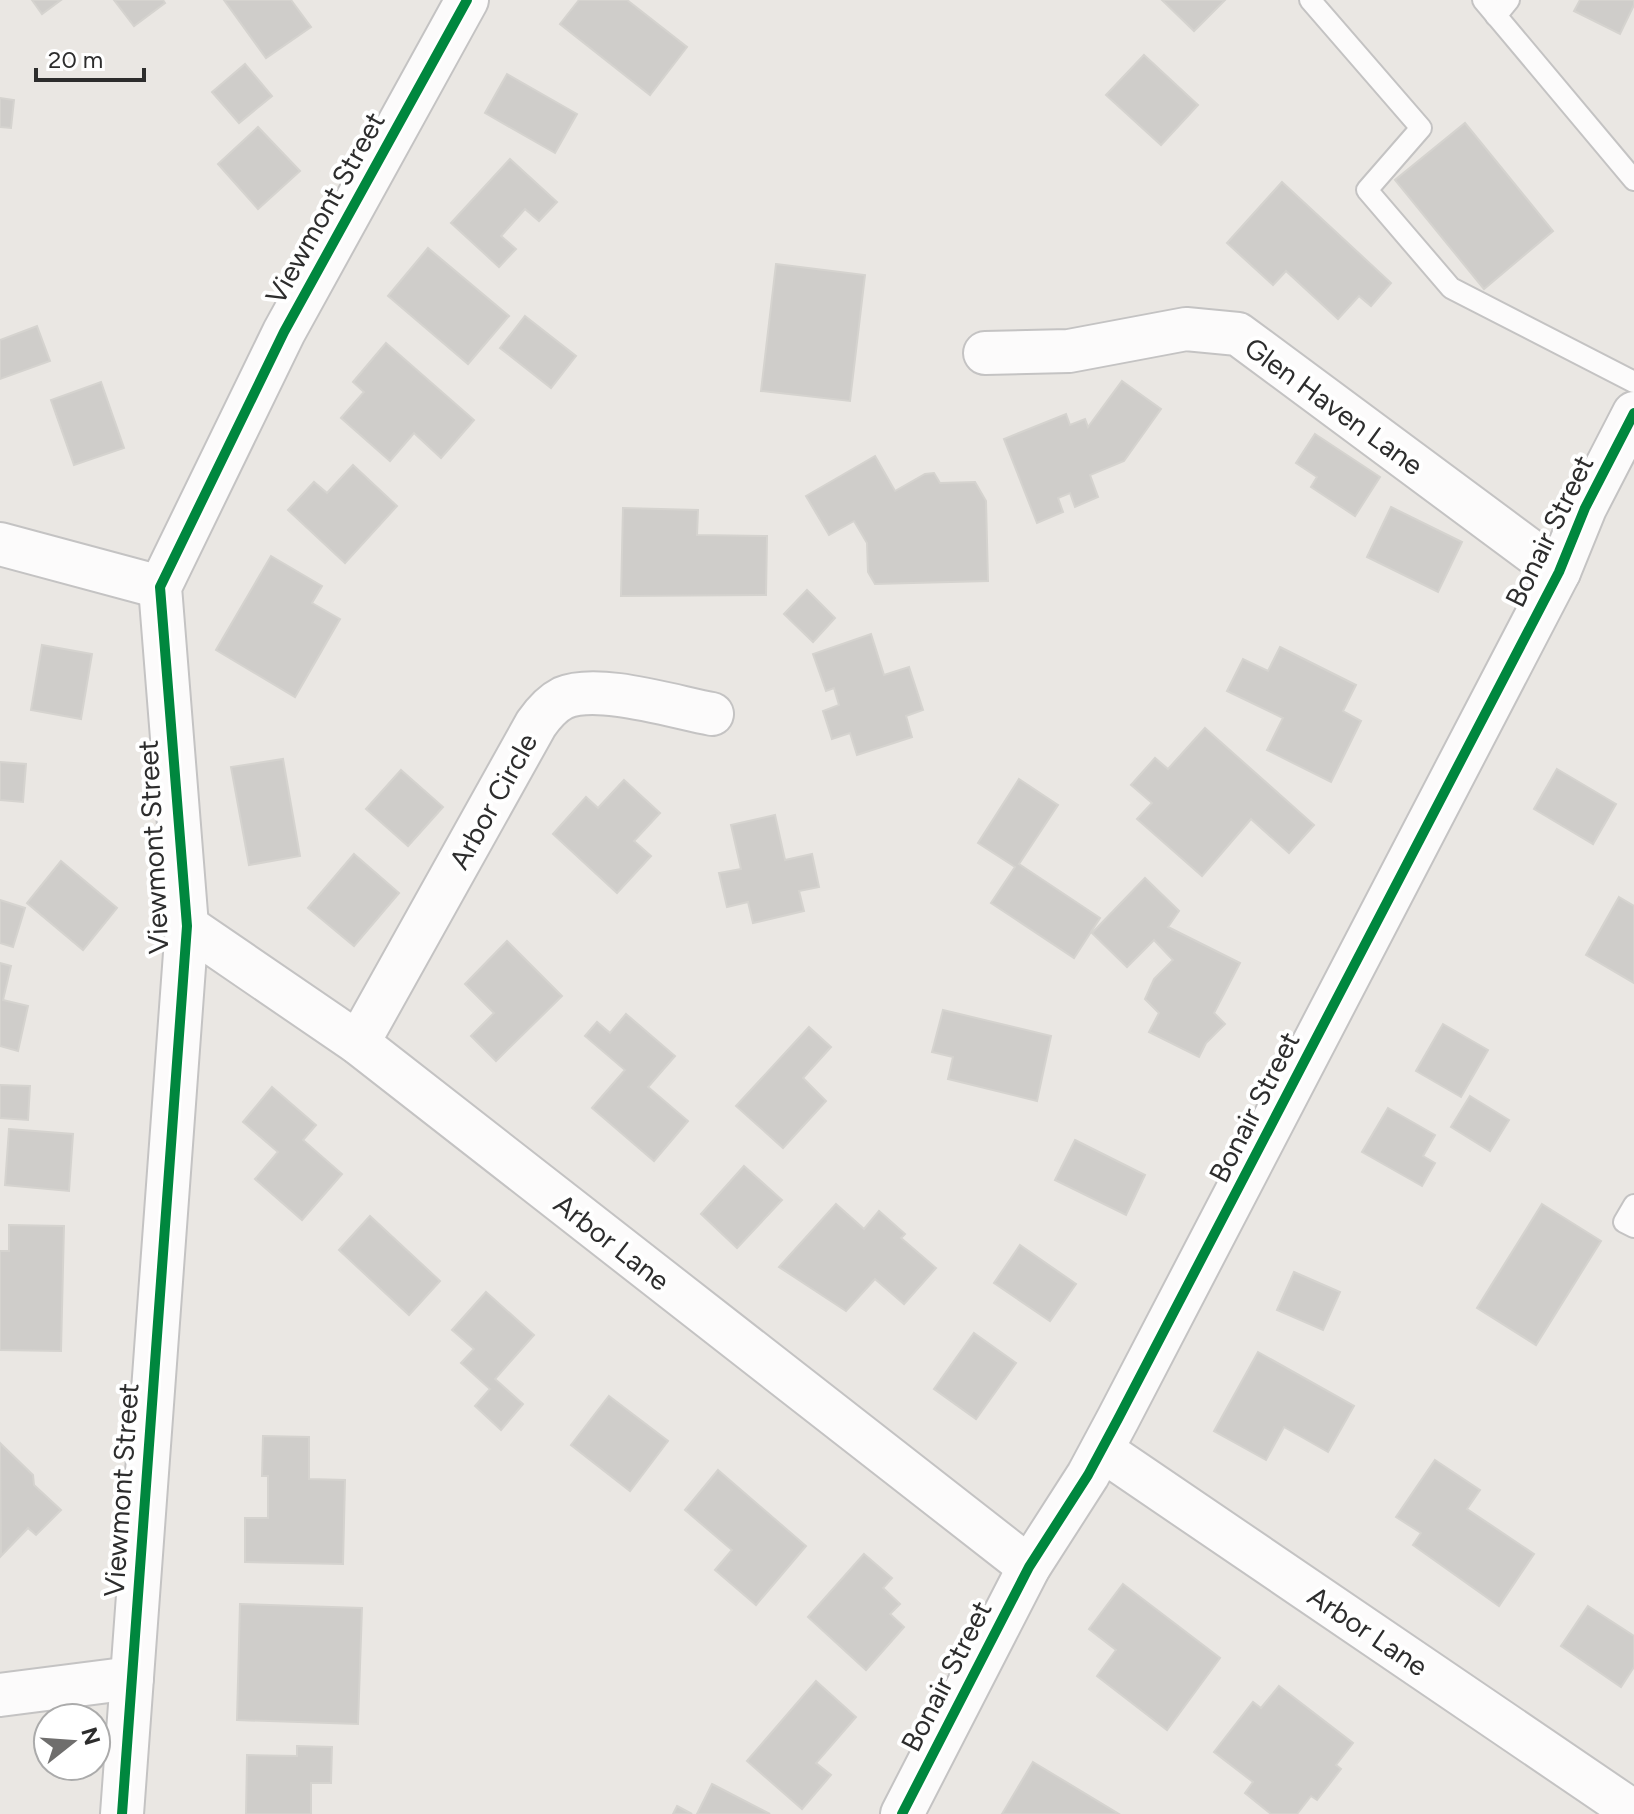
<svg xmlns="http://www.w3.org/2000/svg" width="1634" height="1814" viewBox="0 0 1634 1814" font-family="Figtree,sans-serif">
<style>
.building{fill:#cfcdca;stroke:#d5d3cf;stroke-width:2}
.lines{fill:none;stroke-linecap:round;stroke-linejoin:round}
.service-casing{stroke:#c4c3c3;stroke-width:24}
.minor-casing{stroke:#c4c3c3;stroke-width:46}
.service{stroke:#fcfbfb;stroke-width:20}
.minor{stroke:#fcfbfb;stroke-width:42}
.cycleway-casing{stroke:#fff;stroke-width:15}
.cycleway{stroke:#00873e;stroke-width:10}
.labels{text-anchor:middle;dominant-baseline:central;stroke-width:8;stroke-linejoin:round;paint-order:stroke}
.street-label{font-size:28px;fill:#2d2d2d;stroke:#fff}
</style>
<rect width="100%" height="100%" fill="#eae7e3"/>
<g class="building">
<path d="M32 0H61L42 14Z"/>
<path d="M114 0H163L165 3 134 26Z"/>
<path d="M224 0H291L311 27 266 58Z"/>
<path d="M579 0H627L687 47 650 95 560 24Z"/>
<path d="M1162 0H1225L1194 31Z"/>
<path d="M1580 0H1634V5L1620 34 1574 11Z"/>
<path d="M1144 55 1198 105 1161 145 1106 95Z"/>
<path d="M245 64 272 96 239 123 212 92Z"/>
<path d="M507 74 577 114 555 153 485 113Z"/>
<path d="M0 98 14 100 11 128 0 127Z"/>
<path d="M1465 123 1553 231 1484 289 1395 180Z"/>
<path d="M258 127 300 171 258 209 218 164Z"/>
<path d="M510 159 557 202 539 221 525 209 501 236 516 249 499 267 451 223Z"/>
<path d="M1282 182 1391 283 1371 306 1359 296 1338 319 1286 271 1273 285 1227 243Z"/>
<path d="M428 248 509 316 468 364 388 296Z"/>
<path d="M776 264 865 275 850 401 761 391Z"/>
<path d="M525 316 576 356 551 388 500 348Z"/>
<path d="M37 326 50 361 0 379V340Z"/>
<path d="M386 343 474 420 441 458 414 433 390 461 341 418 364 392 353 382Z"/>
<path d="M1122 381 1161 409 1124 461 1090 475 1098 497 1075 507 1070 493 1058 498 1063 512 1037 523 1004 439 1066 414 1070 425 1085 419 1088 427Z"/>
<path d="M101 382 124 448 74 465 51 400Z"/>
<path d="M1315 434 1380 477 1355 516 1311 487 1317 477 1296 463Z"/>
<path d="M875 456 895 491 925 474 934 473 940 483 975 482 986 501 988 581 875 584 868 572 867 543 854 521 829 535 806 496Z"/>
<path d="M353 465 397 506 345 563 288 510 314 482 327 493Z"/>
<path d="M1391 507 1462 542 1438 592 1367 557Z"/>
<path d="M623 508 698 510 697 535 767 536 766 595 621 596Z"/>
<path d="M271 556 322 586 312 603 340 619 295 697 216 650Z"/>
<path d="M807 590 835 618 813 642 784 614Z"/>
<path d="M871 634 884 675 909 667 923 710 906 716 912 737 857 755 850 733 832 739 823 711 839 705 834 688 826 691 813 654Z"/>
<path d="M42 645 92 654 81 719 31 710Z"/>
<path d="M1280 647 1356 685 1343 711 1361 721 1331 782 1267 750 1283 718 1227 691 1243 659 1268 671Z"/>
<path d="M1205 728 1314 825 1289 853 1251 819 1202 876 1137 819 1152 803 1131 785 1155 758 1168 769Z"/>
<path d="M283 759 300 856 249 865 231 767Z"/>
<path d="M0 762 26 764 23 802 0 800Z"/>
<path d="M1557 769 1616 804 1593 844 1534 809Z"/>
<path d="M401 770 443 807 408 846 366 809Z"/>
<path d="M1019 779 1058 805 1019 864 1100 918 1074 958 991 903 1015 867 978 843Z"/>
<path d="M624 780 660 813 634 841 651 856 617 893 553 834 586 797 598 808Z"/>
<path d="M775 815 785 860 812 854 819 887 799 891 804 911 753 923 748 902 727 907 719 873 741 869 731 825Z"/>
<path d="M354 854 399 893 354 946 308 908Z"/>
<path d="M61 861 117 908 83 950 27 903Z"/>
<path d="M1145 878 1179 911 1168 927 1240 963 1214 1013 1225 1024 1206 1043 1199 1057 1149 1032 1159 1013 1145 999 1154 979 1173 960 1154 940 1127 967 1092 933Z"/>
<path d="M1619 897 1634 906V983L1586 955Z"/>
<path d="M0 900 25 908 13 947 0 943Z"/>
<path d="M507 941 562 996 496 1061 471 1036 494 1013 465 984Z"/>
<path d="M0 963 11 966 3 1000 28 1006 18 1051 0 1046Z"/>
<path d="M943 1010 1051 1036 1037 1101 948 1079 953 1057 932 1052Z"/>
<path d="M626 1014 675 1056 648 1087 688 1121 654 1161 592 1108 625 1070 585 1036 597 1022 610 1033Z"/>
<path d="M1443 1024 1488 1050 1461 1097 1416 1071Z"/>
<path d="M809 1027 831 1047 803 1078 826 1101 783 1148 736 1106Z"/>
<path d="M0 1085 30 1086 28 1120 0 1118Z"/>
<path d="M272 1087 316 1125 303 1140 342 1174 302 1220 255 1179 278 1152 243 1122Z"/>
<path d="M1470 1096 1509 1120 1490 1151 1451 1127Z"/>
<path d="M1388 1108 1435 1135 1423 1156 1435 1163 1422 1186 1362 1152Z"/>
<path d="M9 1129 73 1134 69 1191 5 1185Z"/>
<path d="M1075 1140 1145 1175 1126 1215 1055 1180Z"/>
<path d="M744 1166 782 1200 737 1248 701 1214Z"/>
<path d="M836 1204 864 1229 879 1211 905 1234 901 1238 936 1268 904 1304 875 1279 846 1311 779 1267Z"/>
<path d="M1542 1204 1601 1241 1536 1345 1477 1308Z"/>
<path d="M370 1216 440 1281 409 1315 339 1250Z"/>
<path d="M9 1225 64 1226 61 1351 0 1350V1251H9Z"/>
<path d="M1020 1245 1076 1284 1050 1321 994 1283Z"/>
<path d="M1294 1272 1340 1292 1323 1330 1277 1310Z"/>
<path d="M486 1292 534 1335 495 1379 523 1404 501 1430 475 1406 490 1389 461 1363 474 1349 452 1330Z"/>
<path d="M974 1333 1016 1363 976 1419 934 1389Z"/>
<path d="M1258 1352 1354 1406 1328 1452 1284 1427 1266 1460 1214 1431Z"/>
<path d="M609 1396 668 1441 630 1491 571 1445Z"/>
<path d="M263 1436 309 1437V1479L345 1480 343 1564 245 1562V1518H268V1476H262Z"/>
<path d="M0 1443 33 1475 34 1485 61 1510 36 1535 28 1528 1 1556Z"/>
<path d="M1435 1460 1480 1490 1467 1509 1534 1554 1499 1606 1413 1545 1421 1533 1396 1517Z"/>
<path d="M718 1470 806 1546 756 1605 715 1570 732 1550 685 1510Z"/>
<path d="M864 1554 892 1578 883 1588 900 1604 890 1614 904 1627 866 1670 808 1617Z"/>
<path d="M1123 1584 1220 1658 1167 1730 1097 1676 1116 1650 1089 1629Z"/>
<path d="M240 1604 362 1608 358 1724 237 1720Z"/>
<path d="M1588 1606 1634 1636V1667L1621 1687 1561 1646Z"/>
<path d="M816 1681 856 1717 816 1763 831 1775 802 1809 747 1761Z"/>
<path d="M1279 1686 1353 1743 1336 1765 1341 1769 1317 1800 1311 1796 1297 1814H1271L1245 1793 1253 1782 1214 1752 1253 1702 1261 1708Z"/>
<path d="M297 1746 332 1747 331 1783H311V1814H246L247 1755 297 1756Z"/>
<path d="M1033 1762 1119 1814H1002Z"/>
<path d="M712 1784 770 1814H697Z"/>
<path d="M677 1806 692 1814H673Z"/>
</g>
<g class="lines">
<g class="service-casing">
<g id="service">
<path d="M1310 0 1421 128 1367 190 1451 288 1634 382"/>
<path d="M1483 0 1634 180"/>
<path d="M1496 16 1509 0"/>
<path d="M1634 1205 1624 1222 1634 1227"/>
</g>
</g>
<g class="minor-casing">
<g id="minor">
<path d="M985 353 1069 351 1186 329 1238 334 1559 572"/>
<path d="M0 544 160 587"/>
<path d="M187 926 358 1043 1029 1567"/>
<path d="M358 1043 536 724C543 714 551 704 563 698 598 683 674 707 712 714"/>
<path d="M1102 1450 1634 1812"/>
<path d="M0 1695 132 1678"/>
<path d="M122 1814 187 926 160 587 284 332 467 0"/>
<path d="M902 1814 1029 1567 1088 1475 1118 1419 1559 572 1585 508 1634 413"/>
</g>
</g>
<use href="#service" class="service"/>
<use href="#minor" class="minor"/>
<g class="cycleway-casing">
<g id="cycleway">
<path d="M122 1814 187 926 160 587 284 332 467 0"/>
<path d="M902 1814 1029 1567 1088 1475 1118 1419 1559 572 1585 508 1634 413"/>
</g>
</g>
<use href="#cycleway" class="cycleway"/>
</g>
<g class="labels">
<g class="street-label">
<text transform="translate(325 208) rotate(-61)">Viewmont Street</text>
<text transform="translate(1334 406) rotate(36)">Glen Haven Lane</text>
<text transform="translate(1549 531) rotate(-64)">Bonair Street</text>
<text transform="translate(493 801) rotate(-61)">Arbor Circle</text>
<text transform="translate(153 847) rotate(-93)">Viewmont Street</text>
<text transform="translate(1254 1107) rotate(-63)">Bonair Street</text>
<text transform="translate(612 1242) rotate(38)">Arbor Lane</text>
<text transform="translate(121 1490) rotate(-86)">Viewmont Street</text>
<text transform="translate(1368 1631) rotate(34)">Arbor Lane</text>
<text transform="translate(946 1676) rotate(-63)">Bonair Street</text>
</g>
</g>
<g transform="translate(72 1742) rotate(73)"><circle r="38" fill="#ffffff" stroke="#ababab" stroke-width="2"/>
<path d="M0-6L14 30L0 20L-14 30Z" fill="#6f6e6d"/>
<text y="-12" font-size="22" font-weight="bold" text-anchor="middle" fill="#2d2d2d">N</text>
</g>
<path d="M36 68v12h108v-12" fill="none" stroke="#2d2d2d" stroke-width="4"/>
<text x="48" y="68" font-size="24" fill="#2d2d2d" stroke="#ffffff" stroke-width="6" paint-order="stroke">20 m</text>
</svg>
